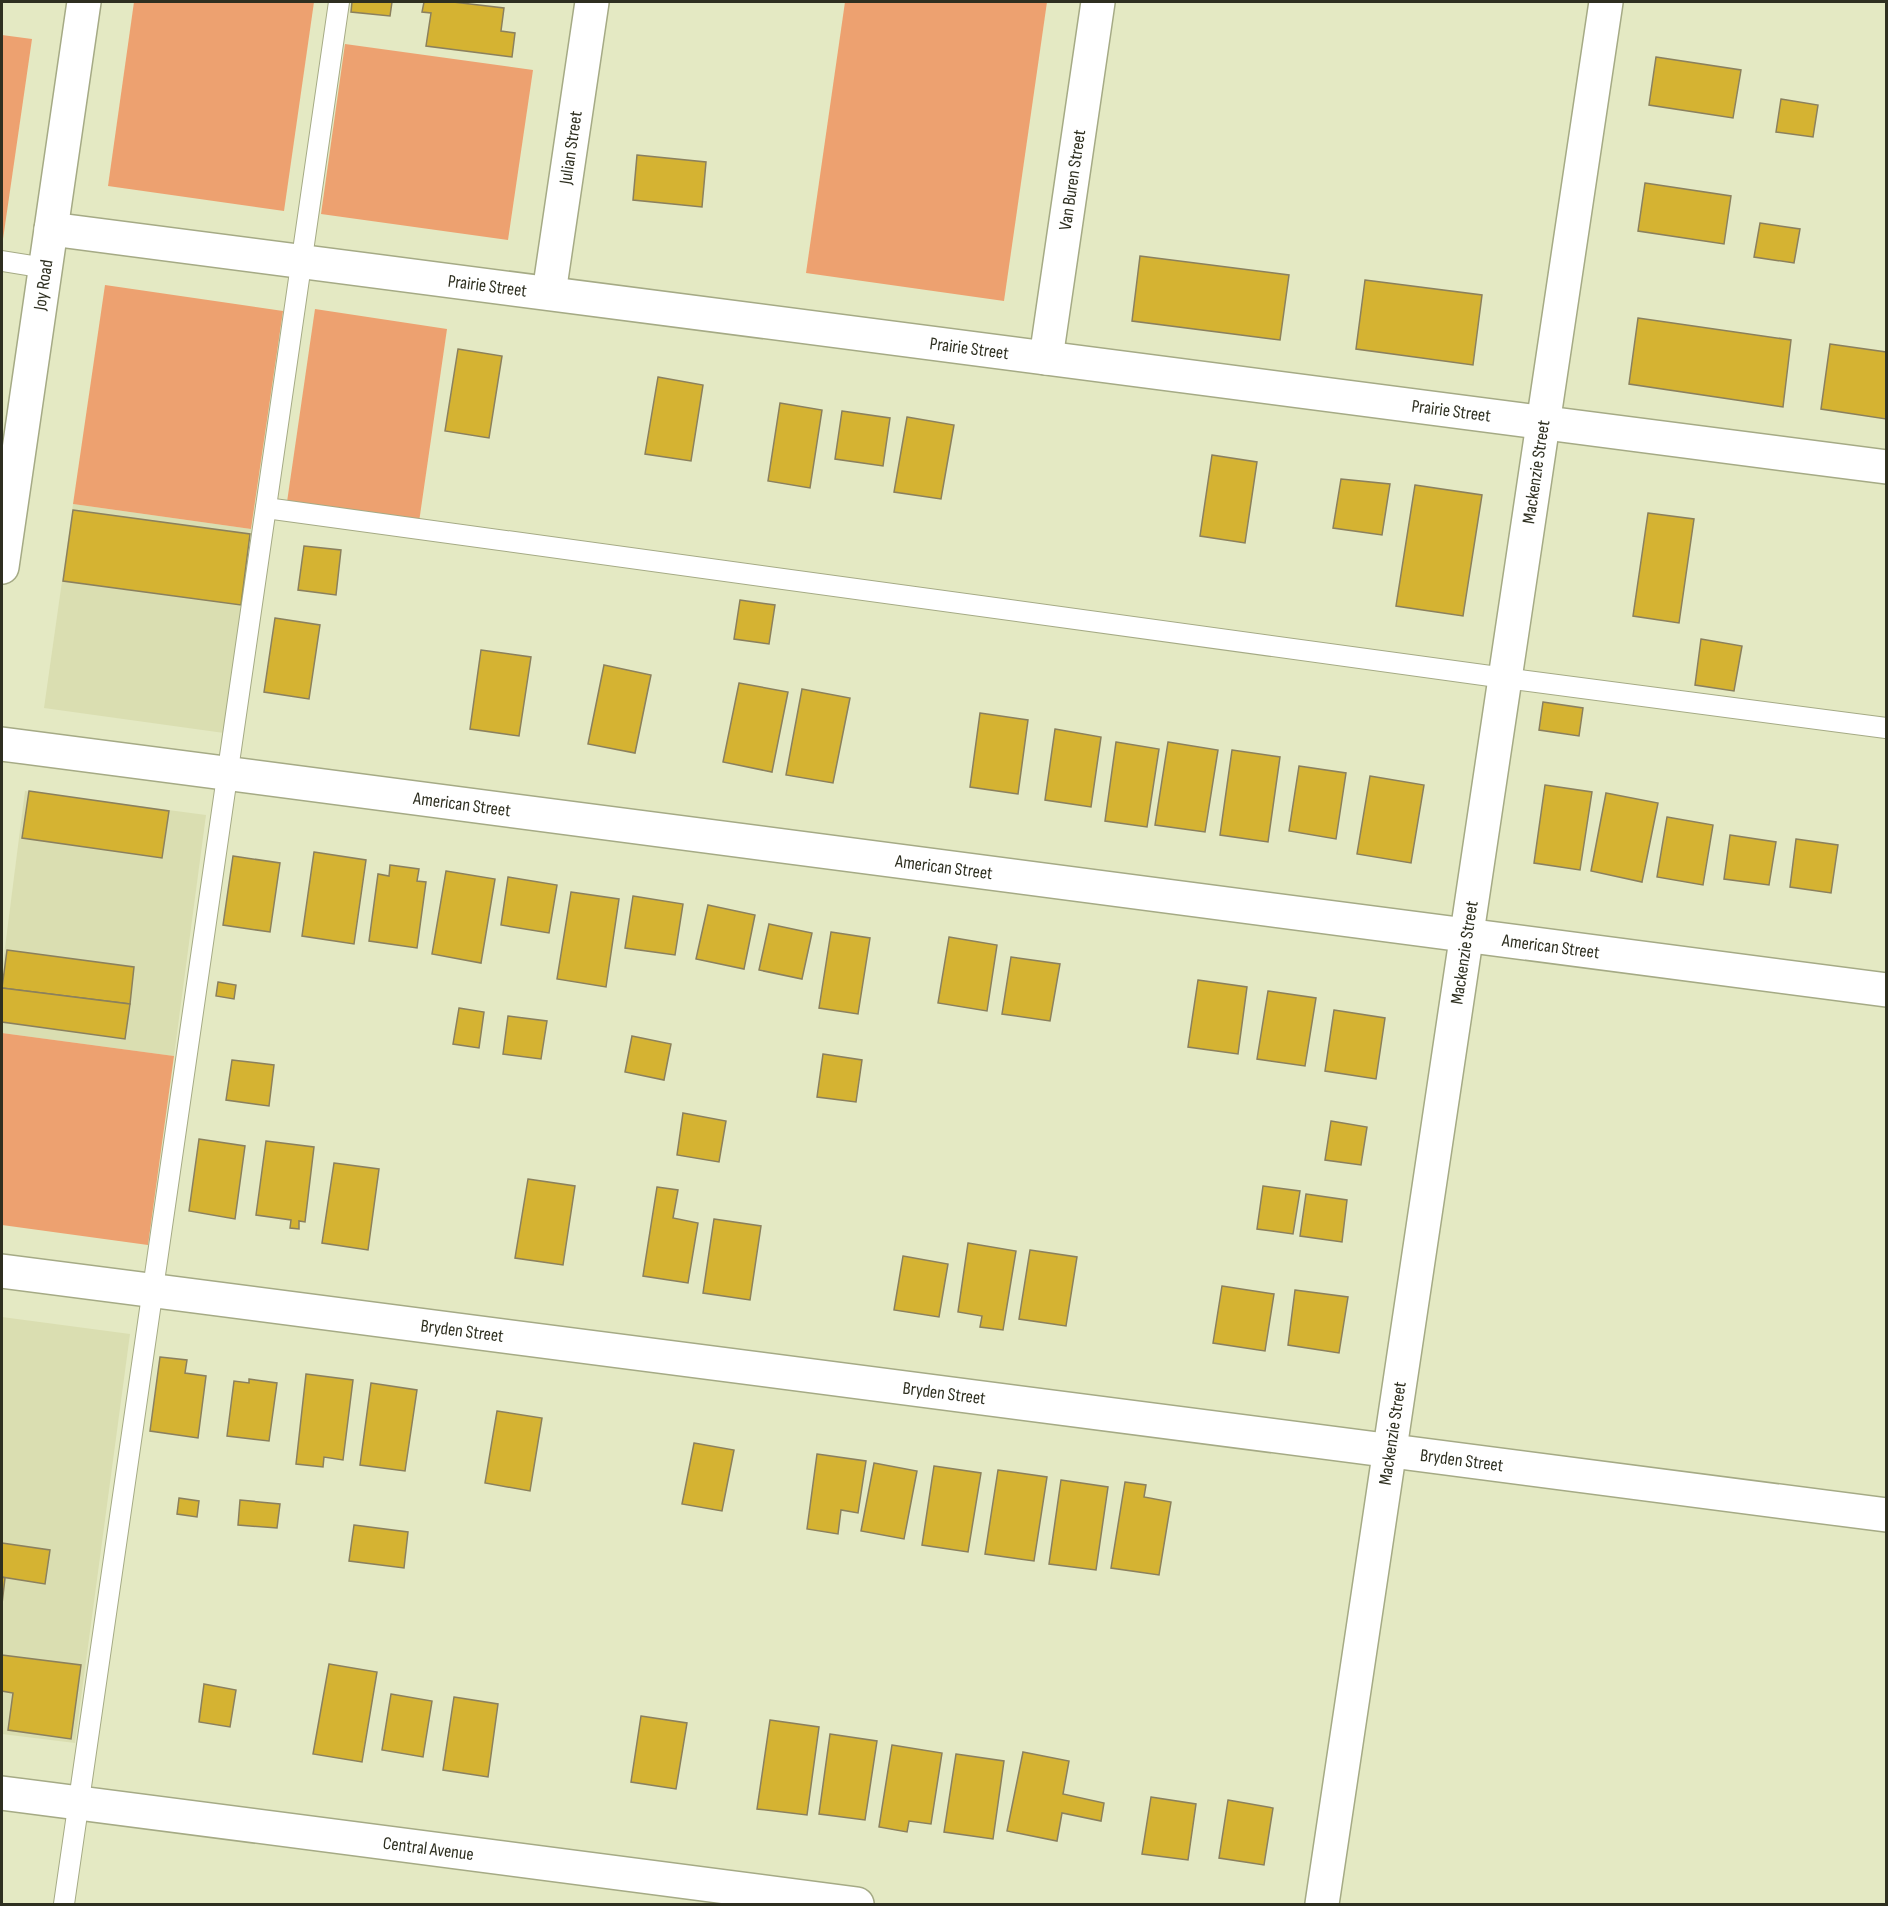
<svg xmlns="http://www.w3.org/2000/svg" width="1888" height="1906" viewBox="0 0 1888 1906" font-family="'Sofia Sans Condensed',sans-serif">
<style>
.built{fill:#dadeb1}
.green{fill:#eda170}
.building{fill:#d5b332;stroke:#8b805d;stroke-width:1.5}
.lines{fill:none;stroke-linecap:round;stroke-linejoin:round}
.lane-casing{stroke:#a5aa85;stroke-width:22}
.street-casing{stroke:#a5aa85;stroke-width:36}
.secondary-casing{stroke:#a5aa85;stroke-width:36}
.lane{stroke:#fff;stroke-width:20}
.street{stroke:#fff;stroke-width:33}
.secondary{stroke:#fff;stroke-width:33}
.labels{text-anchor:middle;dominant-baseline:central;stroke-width:5;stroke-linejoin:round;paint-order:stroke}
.street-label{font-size:18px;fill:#2e2f20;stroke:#f2f7cf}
</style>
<rect width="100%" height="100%" fill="#e4e9c3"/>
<g class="built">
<path d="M73 504 251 529 224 733 44 708Z"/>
<path d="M25 791 206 815 174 1056 2 1033V971Z"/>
<path d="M2 1317 130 1334 75 1743 2 1734Z"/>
</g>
<g class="green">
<path d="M134 2H314L284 211 108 186Z"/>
<path d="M845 2H1047L1004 301 806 273Z"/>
<path d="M2 35 32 39 3 239 2 238Z"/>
<path d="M345 44 533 70 508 240 321 214Z"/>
<path d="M105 285 283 311 251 529 73 504Z"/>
<path d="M315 309 447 329 419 522 287 502Z"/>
<path d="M2 1033 174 1056 148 1245 2 1225Z"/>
</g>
<g class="building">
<path d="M352 2H392L390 16 351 12Z"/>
<path d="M424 2H453L504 8 501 31 515 33 512 57 426 46 431 13 422 12Z"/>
<path d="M1656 57 1741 70 1733 118 1649 105Z"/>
<path d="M1781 99 1818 105 1813 137 1776 132Z"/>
<path d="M637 155 706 162 702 207 633 200Z"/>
<path d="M1645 183 1731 196 1724 244 1638 231Z"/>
<path d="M1760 223 1800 229 1794 263 1754 257Z"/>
<path d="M1140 256 1289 275 1280 340 1132 321Z"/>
<path d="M1365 280 1482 295 1473 365 1356 349Z"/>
<path d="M1638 318 1791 340 1783 407 1629 384Z"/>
<path d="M1830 344 1886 352V419L1821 409Z"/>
<path d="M458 349 502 356 489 438 445 431Z"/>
<path d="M658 377 703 385 691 461 645 454Z"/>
<path d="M780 403 822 410 810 488 768 481Z"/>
<path d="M842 411 890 418 883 466 835 459Z"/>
<path d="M907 417 954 425 941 499 894 492Z"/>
<path d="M1212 455 1257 462 1245 543 1200 536Z"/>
<path d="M1341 479 1390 484 1382 535 1333 528Z"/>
<path d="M1415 485 1482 495 1463 616 1396 606Z"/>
<path d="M73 510 250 534 241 605 63 581Z"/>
<path d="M1648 513 1694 519 1679 623 1633 616Z"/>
<path d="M304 546 341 550 336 595 298 590Z"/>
<path d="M740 600 775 605 769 644 734 639Z"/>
<path d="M275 618 320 625 309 699 264 692Z"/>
<path d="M1701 639 1742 646 1734 691 1695 685Z"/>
<path d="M481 650 531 657 519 736 470 729Z"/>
<path d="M604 665 651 675 635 753 588 744Z"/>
<path d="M739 683 788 692 772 772 723 762Z"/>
<path d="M802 689 850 698 833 783 786 775Z"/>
<path d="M1543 702 1583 708 1579 736 1539 730Z"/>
<path d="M980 713 1028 720 1018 794 970 787Z"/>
<path d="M1055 729 1101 737 1091 807 1045 800Z"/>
<path d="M1116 742 1159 749 1147 827 1105 821Z"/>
<path d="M1168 742 1218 750 1205 832 1155 825Z"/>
<path d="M1232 750 1280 757 1268 842 1220 835Z"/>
<path d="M1299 766 1346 773 1336 839 1289 831Z"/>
<path d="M1370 776 1424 785 1411 863 1357 854Z"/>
<path d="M1545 785 1592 792 1580 870 1534 863Z"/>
<path d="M29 791 169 811 162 858 22 838Z"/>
<path d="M1606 793 1658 803 1642 882 1591 871Z"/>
<path d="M1667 817 1713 825 1703 885 1657 877Z"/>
<path d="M1730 835 1776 842 1769 885 1724 879Z"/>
<path d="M1796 839 1838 845 1831 893 1790 887Z"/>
<path d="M314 852 366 860 354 944 302 936Z"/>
<path d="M233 856 280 863 270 932 223 925Z"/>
<path d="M390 865 419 869 417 881 426 882 417 948 369 941 378 874 389 876Z"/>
<path d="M446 871 495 879 481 963 432 954Z"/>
<path d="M508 877 557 885 549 933 501 925Z"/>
<path d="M571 892 619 899 606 987 557 979Z"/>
<path d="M633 896 683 904 675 955 625 948Z"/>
<path d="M708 905 755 915 744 969 696 959Z"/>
<path d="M769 924 812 933 802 979 759 970Z"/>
<path d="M831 932 870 938 858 1014 819 1008Z"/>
<path d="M949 937 997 945 987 1011 938 1003Z"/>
<path d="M7 950 134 967 130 1004 2 988Z"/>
<path d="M1011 957 1060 964 1050 1021 1002 1014Z"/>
<path d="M1198 980 1247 987 1238 1054 1188 1047Z"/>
<path d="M218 982 236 985 234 999 216 996Z"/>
<path d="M2 988 130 1004 125 1039 2 1022Z"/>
<path d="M1268 991 1316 998 1305 1066 1257 1059Z"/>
<path d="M459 1008 484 1012 479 1048 453 1044Z"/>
<path d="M1334 1010 1385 1018 1376 1079 1325 1071Z"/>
<path d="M508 1016 547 1021 541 1059 503 1054Z"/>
<path d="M632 1036 671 1044 664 1080 625 1072Z"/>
<path d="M823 1054 862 1060 856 1102 817 1097Z"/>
<path d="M232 1060 274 1065 269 1106 226 1100Z"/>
<path d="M683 1113 726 1121 719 1162 677 1155Z"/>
<path d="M1331 1121 1367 1127 1361 1165 1325 1160Z"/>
<path d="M199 1139 245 1146 235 1219 189 1211Z"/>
<path d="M266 1141 314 1147 305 1222 299 1221V1229L290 1228 291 1220 256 1215Z"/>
<path d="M334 1163 379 1169 368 1250 322 1243Z"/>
<path d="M528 1179 575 1186 563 1265 515 1258Z"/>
<path d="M1263 1186 1300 1191 1293 1234 1257 1229Z"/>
<path d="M657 1187 678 1190 673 1218 698 1223 688 1283 643 1276Z"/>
<path d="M1306 1194 1347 1200 1342 1242 1300 1236Z"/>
<path d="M714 1219 761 1226 750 1300 703 1293Z"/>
<path d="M968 1243 1016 1251 1003 1330 980 1327 982 1316 958 1312Z"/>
<path d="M1030 1250 1077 1257 1066 1326 1019 1319Z"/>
<path d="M903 1256 948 1264 939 1317 894 1310Z"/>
<path d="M1222 1286 1274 1294 1265 1351 1213 1343Z"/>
<path d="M1295 1290 1348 1297 1339 1353 1288 1345Z"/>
<path d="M160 1357 187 1360 185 1373 206 1376 198 1438 150 1431Z"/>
<path d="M306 1374 353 1380 343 1460 324 1457 323 1467 296 1464Z"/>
<path d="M249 1379 277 1383 269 1441 227 1436 234 1381 249 1383Z"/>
<path d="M371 1383 417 1390 405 1471 360 1465Z"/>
<path d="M497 1411 542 1418 530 1491 485 1483Z"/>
<path d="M694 1443 734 1450 722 1511 682 1504Z"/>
<path d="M817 1454 866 1461 858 1513 841 1510 838 1534 807 1529Z"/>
<path d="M874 1463 917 1471 904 1539 861 1531Z"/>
<path d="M934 1466 981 1473 968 1552 922 1545Z"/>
<path d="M998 1470 1047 1477 1034 1561 985 1554Z"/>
<path d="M1061 1480 1108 1487 1096 1570 1049 1564Z"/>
<path d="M1125 1482 1146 1485 1144 1497 1171 1502 1159 1575 1111 1568Z"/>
<path d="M179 1498 199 1501 197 1517 177 1514Z"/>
<path d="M240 1500 280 1504 277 1528 238 1525Z"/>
<path d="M354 1525 408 1532 404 1568 349 1561Z"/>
<path d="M2 1543 50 1550 45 1584 2 1577Z"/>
<path d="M2 1577 5 1578 2 1604Z"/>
<path d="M2 1655 81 1665 71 1739 8 1730 13 1693 2 1691Z"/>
<path d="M329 1664 377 1672 362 1762 313 1754Z"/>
<path d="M204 1684 236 1690 230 1727 199 1722Z"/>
<path d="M391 1694 432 1701 423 1757 382 1750Z"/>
<path d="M454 1697 498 1704 488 1777 443 1770Z"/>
<path d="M641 1716 687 1723 676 1789 631 1782Z"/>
<path d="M770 1720 819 1727 807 1815 757 1809Z"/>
<path d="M830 1734 877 1741 865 1820 819 1814Z"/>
<path d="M892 1745 942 1753 931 1824 909 1821 907 1832 879 1827Z"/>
<path d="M1023 1752 1069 1761 1063 1794 1104 1803 1101 1821 1062 1813 1057 1841 1007 1831Z"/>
<path d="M956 1754 1004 1761 993 1839 944 1832Z"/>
<path d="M1151 1797 1196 1804 1188 1860 1142 1854Z"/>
<path d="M1228 1800 1273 1808 1264 1865 1219 1858Z"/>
</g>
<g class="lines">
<g class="lane-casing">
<g id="lane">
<path d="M2 261 45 268"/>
<path d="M266 508 1505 678 1886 728"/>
<path d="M64 1904 339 2"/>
</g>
</g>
<g class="street-casing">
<g id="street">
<path id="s1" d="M51 229 1886 467"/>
<path id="s2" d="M549 293 592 2"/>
<path id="s3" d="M1046 358 1098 2"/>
<path id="s4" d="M2 744 1886 990"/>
<path id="s5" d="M2 1271 1886 1515"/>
<path id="s6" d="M2 1793 857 1904"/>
<path id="s7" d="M1322 1904 1606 2"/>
</g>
</g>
<g class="secondary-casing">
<g id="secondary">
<path id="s8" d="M2 567 84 2"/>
</g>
</g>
<use href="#lane" class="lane"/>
<use href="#street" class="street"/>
<use href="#secondary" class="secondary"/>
</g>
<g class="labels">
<g class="street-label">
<text stroke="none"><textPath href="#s2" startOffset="147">Julian Street</textPath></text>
<text stroke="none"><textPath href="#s3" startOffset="180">Van Buren Street</textPath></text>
<text stroke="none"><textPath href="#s8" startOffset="285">Joy Road</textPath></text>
<text stroke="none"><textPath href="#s1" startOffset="440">Prairie Street</textPath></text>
<text stroke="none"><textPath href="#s1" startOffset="926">Prairie Street</textPath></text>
<text stroke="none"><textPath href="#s1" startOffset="1412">Prairie Street</textPath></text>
<text stroke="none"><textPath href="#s7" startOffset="1448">Mackenzie Street</textPath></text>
<text stroke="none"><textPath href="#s4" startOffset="464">American Street</textPath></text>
<text stroke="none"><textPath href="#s4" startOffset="950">American Street</textPath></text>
<text stroke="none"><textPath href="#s4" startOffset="1562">American Street</textPath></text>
<text stroke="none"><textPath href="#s7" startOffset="962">Mackenzie Street</textPath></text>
<text stroke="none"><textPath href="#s5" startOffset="464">Bryden Street</textPath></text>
<text stroke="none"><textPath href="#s5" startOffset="950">Bryden Street</textPath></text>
<text stroke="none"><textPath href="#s7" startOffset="476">Mackenzie Street</textPath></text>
<text stroke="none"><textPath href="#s5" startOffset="1472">Bryden Street</textPath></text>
<text stroke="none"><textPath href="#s6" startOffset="430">Central Avenue</textPath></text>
</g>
</g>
<rect width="1888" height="1906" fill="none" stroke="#2e2f20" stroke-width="6"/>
</svg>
